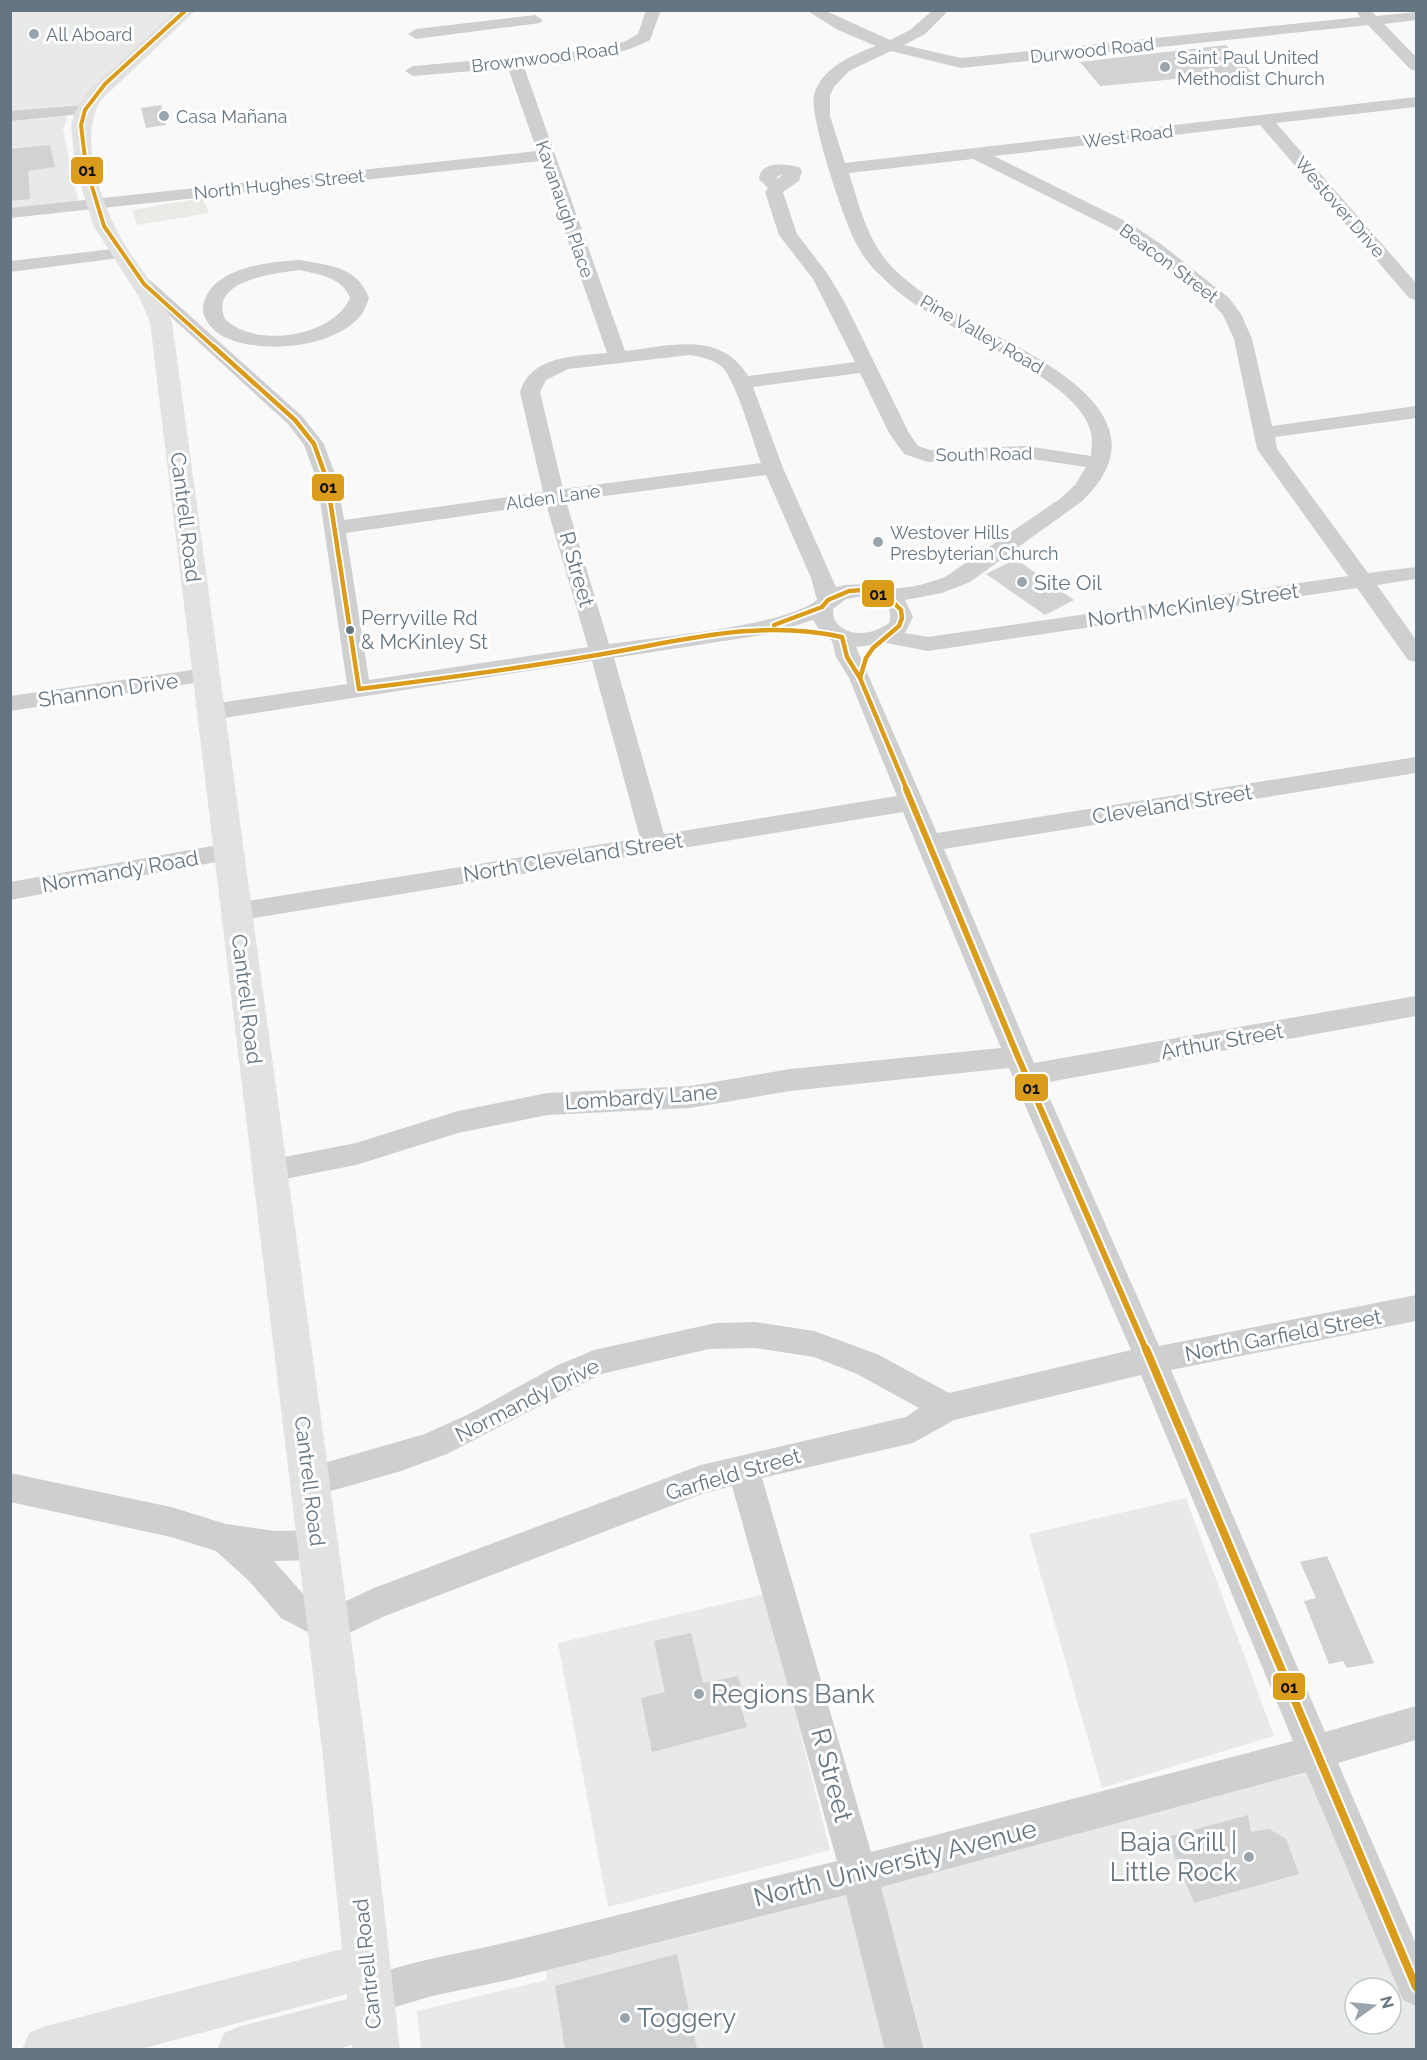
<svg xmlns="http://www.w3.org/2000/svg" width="1427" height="2060" viewBox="0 0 1427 2060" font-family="Raleway,sans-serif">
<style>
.built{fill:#e8e9e9;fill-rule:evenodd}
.green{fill:#e8ebe6}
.building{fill:#d0d2d3}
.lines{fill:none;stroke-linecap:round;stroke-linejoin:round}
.minor{fill:#cecfd0;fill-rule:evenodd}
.major{fill:#e1e2e2;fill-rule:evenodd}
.bus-1-far3-casing{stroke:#fff;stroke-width:7}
.bus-1-far2-casing{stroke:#fff;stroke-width:8}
.bus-1-far1-casing{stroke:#fff;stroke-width:10}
.bus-1-casing{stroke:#fff;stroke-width:12}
.bus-1-far3{stroke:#da9c1a;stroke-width:4}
.bus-1-far2{stroke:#da9c1a;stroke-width:4.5}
.bus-1-far1{stroke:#da9c1a;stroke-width:6}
.bus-1{stroke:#da9c1a;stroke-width:8}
.poi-dot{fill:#99a4ac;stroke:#fff;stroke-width:2}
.bus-dot{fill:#657683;stroke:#fff;stroke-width:2}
.labels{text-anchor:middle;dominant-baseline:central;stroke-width:6;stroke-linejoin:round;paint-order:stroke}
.far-poi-label{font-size:18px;fill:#657683;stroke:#fff;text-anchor:start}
.far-street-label{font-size:18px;fill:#657683;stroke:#fff}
.bus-label{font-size:20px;fill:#657683;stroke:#fff;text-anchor:start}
.street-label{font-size:21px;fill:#657683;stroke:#fff}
.poi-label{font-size:21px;fill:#657683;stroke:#fff;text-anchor:start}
.near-poi-label{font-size:26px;fill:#657683;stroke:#fff;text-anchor:start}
.near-street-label{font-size:26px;fill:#657683;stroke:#fff}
.line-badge{stroke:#fff;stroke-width:2}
.pale-badge-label{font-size:16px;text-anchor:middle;font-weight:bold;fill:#111}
</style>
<rect width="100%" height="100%" fill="#f9f9f9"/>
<g class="built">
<path d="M11 11H187L85 110 11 116Z"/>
<path d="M66 114 67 120 63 129 78 201 11 208 10 120Z"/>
<path d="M1186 1498 1274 1736 1102 1788 1029 1534Z"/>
<path d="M765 1594 830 1850 608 1907 558 1643Z"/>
<path d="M1316 1753 1416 1987V2049L421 2050 417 2011 547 1980 543 1952ZM1355 1988H1391V2024H1355Z"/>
</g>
<path class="green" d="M203 198 209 213 137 225 132 210Z"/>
<g class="building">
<path d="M1226 45 1252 72 1100 86 1080 62Z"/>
<path d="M161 105 166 125 146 128 141 108Z"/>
<path d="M50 145 55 167 28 171 30 199 10 201V149Z"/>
<path d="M1016 559 1074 600 1045 615 986 574Z"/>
<path d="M1327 1556 1374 1663 1347 1668 1343 1661 1329 1664 1304 1601 1316 1598 1300 1562Z"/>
<path d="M691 1633 703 1683 738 1676 742 1691 737 1695 747 1727 652 1752 641 1698 665 1692 654 1641Z"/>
<path d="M1248 1815 1251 1832 1269 1829 1286 1839 1299 1874 1194 1903 1167 1837Z"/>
<path d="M677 1954 697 2049H565L555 1986Z"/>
</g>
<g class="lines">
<g class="minor">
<path d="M646 10H661L650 40C612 60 566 63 524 67L625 351C669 346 721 330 748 376L855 362 813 279 779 235 765 192 768 188 759 179C760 160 787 164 799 167L802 171 799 181 783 192 797 234 827 273 844 301 909 433 918 446 930 450 1026 446 1091 456C1091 449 1093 440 1091 433 1082 387 983 345 946 323 922 310 899 295 880 275 870 266 862 255 856 243 844 221 809 116 814 95 821 68 852 55 876 46L838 30 806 10H824L890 40 910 30 933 10H949L925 34 904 45 961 58 1361 17 1357 13 1359 10H1371L1376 16 1416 12V20L1384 24 1416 57V71L1410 69 1368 25 961 68 891 51 849 71 834 87 830 95V116L845 163 1416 97V107L1276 123 1416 283V300L1409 298 1260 125 994 156 1129 223 1161 244 1229 298 1241 314 1252 339 1272 426 1416 406V418L1275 437 1277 449 1368 573 1416 567V579L1377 585 1416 640V662L1408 660 1357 588 928 651 886 643 856 647 937 833 1416 757V773L944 849 1034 1063 1416 996V1016L1043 1083 1159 1346 1416 1295V1321L1171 1370 1325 1732 1416 1706V1740L1338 1763 1416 1944V2006L1403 2000 1306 1772 881 1887 924 2050H885L846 1895 508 1980 432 1996 371 2014 357 2009 352 1995 357 1981C409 1960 463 1953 517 1940 623 1914 730 1887 837 1861L732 1486 702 1494 385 1616 328 1643 281 1618 249 1581 216 1551 171 1537 10 1502V1473L171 1507 226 1524 276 1531 318 1530 330 1534 334 1545 330 1556 318 1560 274 1561 305 1596 329 1609 374 1588 701 1465 906 1417 919 1408 855 1373 814 1357 755 1348 709 1349 601 1374 447 1454 401 1471 310 1497 299 1492 294 1482 299 1472 310 1467 425 1434 471 1413 558 1365 594 1350 716 1323 755 1322 814 1331 877 1354 949 1393 1131 1350 1009 1068 790 1091 690 1108 547 1115 458 1133 356 1165 269 1182 259 1179 255 1171 259 1163 269 1160 356 1143 458 1111 547 1093 690 1086 790 1069 1001 1048 903 812 236 921 227 918 223 912 227 906 236 903 640 838 592 661 211 720 203 717 199 712 203 707 211 704 347 684 317 480 304 445 288 424 135 284 144 278 150 280 302 416 324 444 337 480 344 520 543 492 520 392C531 355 576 356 607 353L540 161 10 218V208L537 151 508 68 413 76 405 71 413 66 572 52 624 42 638 34ZM973 159 1117 231 1149 252 1215 306 1223 315 1234 339 1257 449 1348 576 928 637 905 633 913 617 905 600 942 593 970 582 1081 502C1176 413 1026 353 962 317 938 304 915 289 895 270 868 244 860 208 849 173ZM783 174 778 179 777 178V177ZM690 355C701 357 712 359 721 366 735 377 754 444 761 463L563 489 540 392 546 380 568 369ZM860 373 889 433 904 454 928 462 1026 458 1086 467 1075 485 1061 498 945 577C928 583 906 590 888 588 869 586 855 582 836 587L783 468 753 387ZM766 475 811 578 817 600C786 626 655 637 609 644L566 501ZM546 504 588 647 369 680 346 533ZM863 596C878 598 895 605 889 623 873 635 846 639 834 619L833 609 846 599ZM813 620 821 633 832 641 836 657 849 678 897 796 664 834 614 658 769 634ZM1141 1375 1293 1741 871 1852 762 1478 913 1443 954 1420Z"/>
<path d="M535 15 543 20 540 23 416 39 408 34 416 29Z"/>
<path d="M85 105 91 107 93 110 91 113 10 121V111Z"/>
<path d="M121 248 130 253 127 257 10 272V261Z"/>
<path d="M300 260C330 266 357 266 369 298 367 303 365 310 361 315 335 349 254 356 219 334 211 328 202 318 203 307 209 267 269 262 300 260ZM300 270C320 275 342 277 350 298 333 337 255 349 225 319 208 280 276 273 300 270Z"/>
<path d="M206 668 214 670 217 675 214 680 10 711V696Z"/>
<path d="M229 843 238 846 241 852 238 858 10 900V882Z"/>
</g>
<path class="major" d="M176 10H196L101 100C78 137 100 200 120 236 136 266 160 289 172 322L366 1749 400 2050H352V2045L334 2050H217L224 2033 241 2026 347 1999V1994L137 2050H22L29 2033 46 2026 342 1949 322 1749 150 322 139 297 93 225 75 166 71 125 76 110 87 92Z"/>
<g class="bus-1-far3-casing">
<path id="bus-1-far3" d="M186 10 105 84 85 110 81 125 86 167 104 226 144 284 216 349"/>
</g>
<g class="bus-1-far2-casing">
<g id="bus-1-far2">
<path d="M214 347 295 420 314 444 327 480 359 689"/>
<path d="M774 625 822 607 828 600 849 591 863 590 887 596 901 610 902 618 899 626 873 648 866 658 860 678"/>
<path d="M359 689C440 679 522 668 603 654 686 640 758 619 842 637L847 657 860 678 907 790"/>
</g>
</g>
<g class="bus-1-far1-casing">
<path id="bus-1-far1" d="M906 789 1018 1057 1146 1350"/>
</g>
<g class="bus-1-casing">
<path id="bus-1" d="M1146 1349 1416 1987"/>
</g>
<use href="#bus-1-far3" class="bus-1-far3"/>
<use href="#bus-1-far2" class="bus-1-far2"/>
<use href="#bus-1-far1" class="bus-1-far1"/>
<use href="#bus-1" class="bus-1"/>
</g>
<g class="poi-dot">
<circle cx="34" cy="34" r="6"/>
<circle cx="1165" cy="67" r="6"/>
<circle cx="164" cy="116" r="6"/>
<circle cx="878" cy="542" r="6"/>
<circle cx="1022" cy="582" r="6"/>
<circle cx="699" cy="1694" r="6"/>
<circle cx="1249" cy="1857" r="6"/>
<circle cx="625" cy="2018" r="6"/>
</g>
<circle class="bus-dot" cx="350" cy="630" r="5"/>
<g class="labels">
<g class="far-poi-label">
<text x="46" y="34">All Aboard</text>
<text x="1177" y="57">Saint Paul United<tspan x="1177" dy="21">Methodist Church</tspan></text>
<text x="176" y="116">Casa Mañana</text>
<text x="890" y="532">Westover Hills<tspan x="890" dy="21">Presbyterian Church</tspan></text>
</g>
<g class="far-street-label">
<text transform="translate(1092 50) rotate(-6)">Durwood Road</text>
<text transform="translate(545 57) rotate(-7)">Brownwood Road</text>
<text transform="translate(1128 136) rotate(-7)">West Road</text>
<text transform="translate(279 184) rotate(-6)">North Hughes Street</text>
<text transform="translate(1340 207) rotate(49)">Westover Drive</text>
<text transform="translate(565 209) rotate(71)">Kavanaugh Place</text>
<text transform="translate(1169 263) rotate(37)">Beacon Street</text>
<text transform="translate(982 334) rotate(30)">Pine Valley Road</text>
<text transform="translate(984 454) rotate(-1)">South Road</text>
<text transform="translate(553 497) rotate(-8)">Alden Lane</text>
</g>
<g class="bus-label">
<text x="361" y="618">Perryville Rd<tspan x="361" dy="24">&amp; McKinley St</tspan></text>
</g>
<g class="street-label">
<text transform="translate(186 517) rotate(83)">Cantrell Road</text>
<text transform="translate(577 569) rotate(74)">R Street</text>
<text transform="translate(1193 605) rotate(-8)">North McKinley Street</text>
<text transform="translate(108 690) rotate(-8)">Shannon Drive</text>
<text transform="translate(1172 804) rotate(-9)">Cleveland Street</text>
<text transform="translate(573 857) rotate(-9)">North Cleveland Street</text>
<text transform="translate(120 871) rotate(-10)">Normandy Road</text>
<text transform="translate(247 999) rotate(83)">Cantrell Road</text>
<text transform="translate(1222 1041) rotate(-10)">Arthur Street</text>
<text transform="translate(641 1097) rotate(-4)">Lombardy Lane</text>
<text transform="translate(1283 1335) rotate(-11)">North Garfield Street</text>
<text transform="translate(527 1400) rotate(-27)">Normandy Drive</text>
<text transform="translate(733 1474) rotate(-16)">Garfield Street</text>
<text transform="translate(310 1481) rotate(83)">Cantrell Road</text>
<text transform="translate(367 1964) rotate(-96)">Cantrell Road</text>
</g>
<g class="poi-label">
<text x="1034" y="582">Site Oil</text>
</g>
<g class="near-poi-label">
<text x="711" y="1694">Regions Bank</text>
<text x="1237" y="1842" text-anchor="end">Baja Grill |<tspan x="1237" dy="30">Little Rock</tspan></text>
<text x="637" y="2018">Toggery</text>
</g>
<g class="near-street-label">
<text transform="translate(832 1775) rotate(75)">R Street</text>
<text transform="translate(895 1863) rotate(-14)">North University Avenue</text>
</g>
</g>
<g class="line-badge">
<rect x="70" y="156" width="34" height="29" rx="6" fill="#da9c1a"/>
<rect x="311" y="473" width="34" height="29" rx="6" fill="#da9c1a"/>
<rect x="861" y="579" width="34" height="29" rx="6" fill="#da9c1a"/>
<rect x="1014" y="1073" width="35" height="29" rx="6" fill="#da9c1a"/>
<rect x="1272" y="1672" width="34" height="29" rx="6" fill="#da9c1a"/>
</g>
<g class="pale-badge-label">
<text x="87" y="176">01</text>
<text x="328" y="493">01</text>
<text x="878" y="600">01</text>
<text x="1031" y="1094">01</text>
<text x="1289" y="1693">01</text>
</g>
<rect width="1427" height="2060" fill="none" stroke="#657683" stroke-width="24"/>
<g transform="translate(1373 2006) rotate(75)"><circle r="28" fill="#ffffff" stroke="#c1c8cd" stroke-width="1.5"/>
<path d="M0-4.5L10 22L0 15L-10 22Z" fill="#99a4ac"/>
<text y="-9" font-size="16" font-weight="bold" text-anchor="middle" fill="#657683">N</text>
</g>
</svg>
